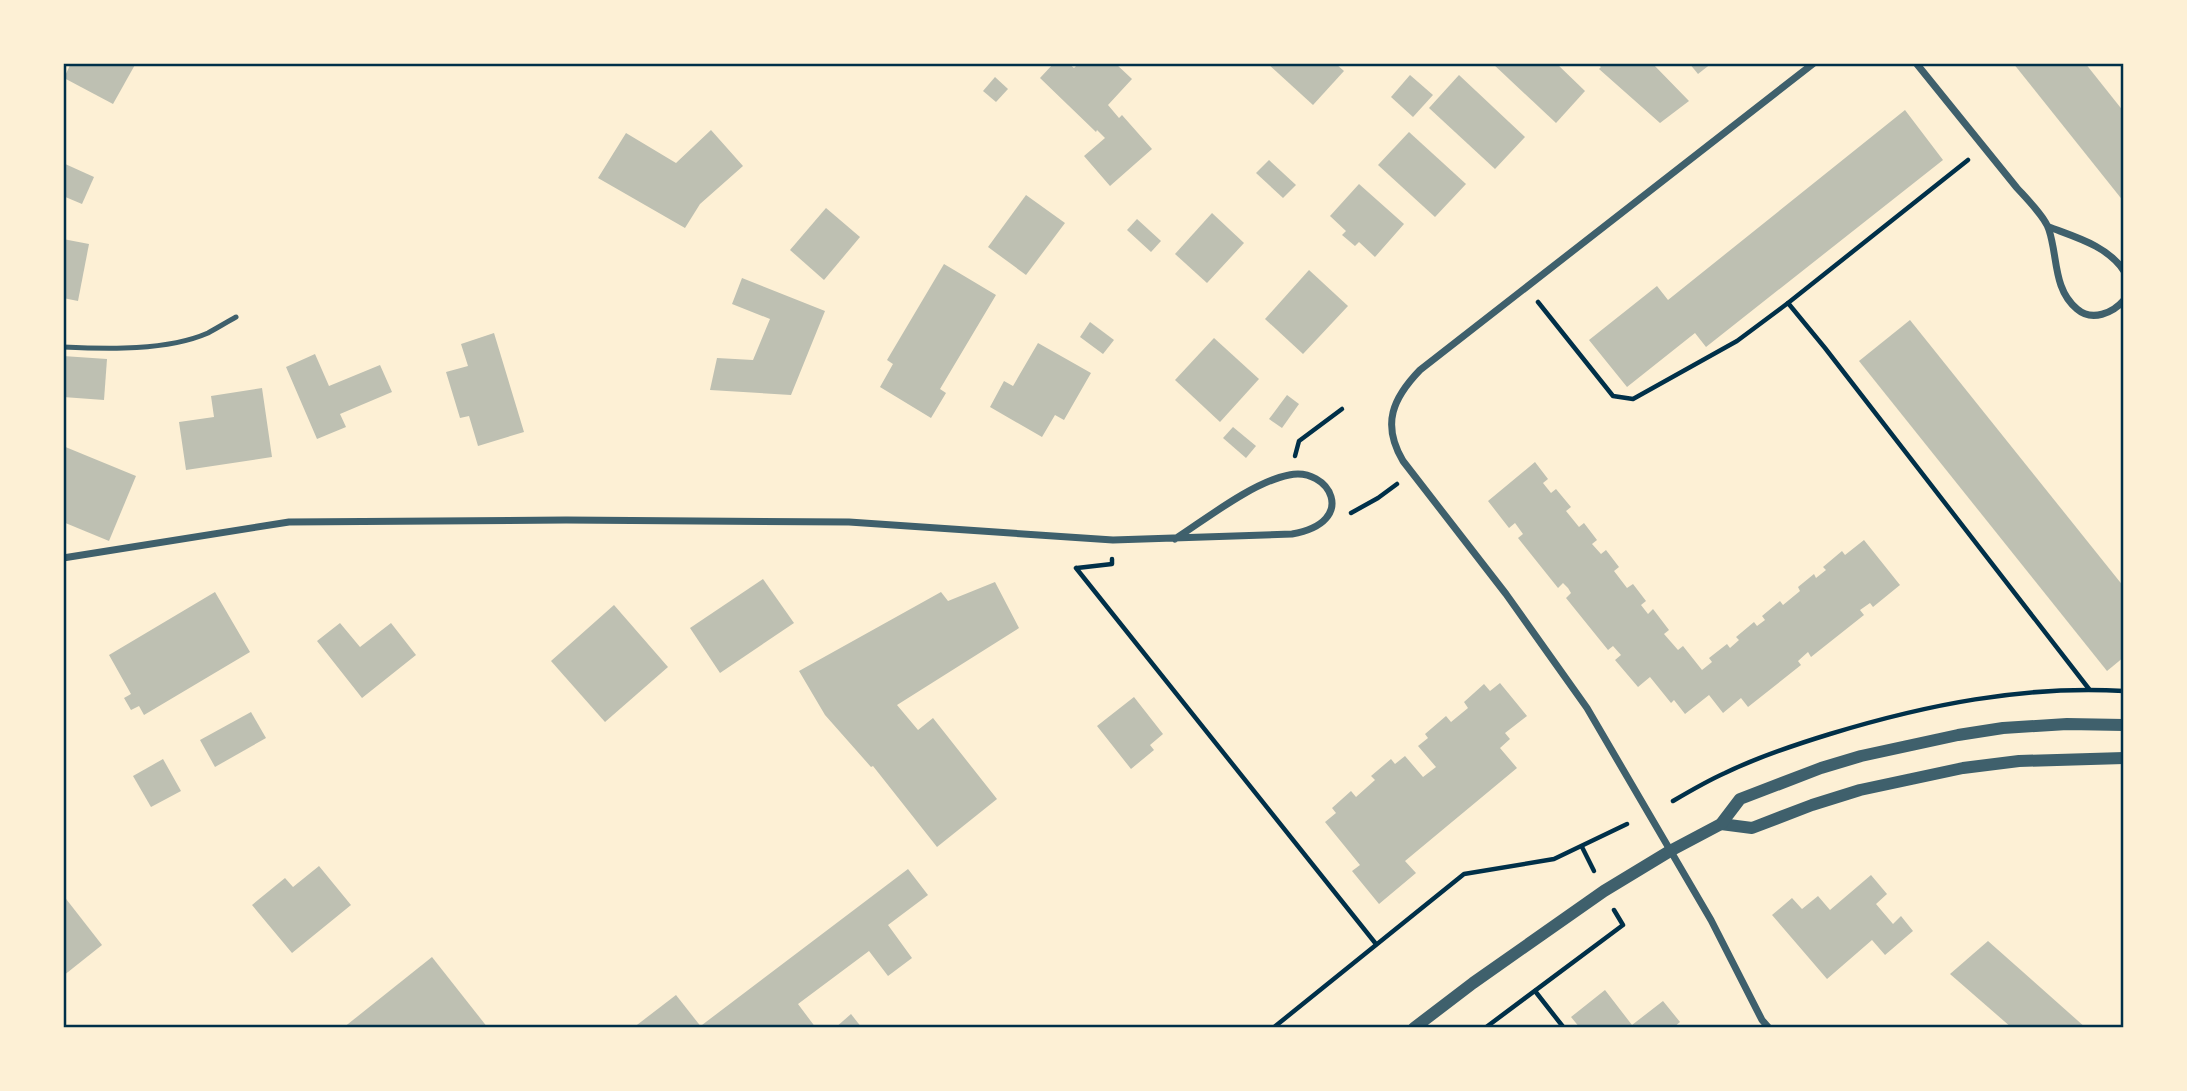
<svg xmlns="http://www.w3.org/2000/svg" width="2187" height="1091" viewBox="0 0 2187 1091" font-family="Manrope,sans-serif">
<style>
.building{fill:#bec0b2}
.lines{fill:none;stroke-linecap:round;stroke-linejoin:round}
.path{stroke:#003049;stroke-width:4.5}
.service{stroke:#3f606c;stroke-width:5}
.minor{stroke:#3f606c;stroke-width:7}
.tertiary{stroke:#3f606c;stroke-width:12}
.neatline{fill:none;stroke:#003049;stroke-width:2.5}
</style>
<rect width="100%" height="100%" fill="#fdf0d5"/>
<g class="building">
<path d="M71 63H136L113 104 64 78Z"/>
<path d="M1054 63H1068L1074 68 1079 63H1115L1132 79 1108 105 1119 118 1122 115 1152 149 1110 186 1084 156 1105 138 1097 130 1096 132 1040 78Z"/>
<path d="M1267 63H1335L1344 71 1313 105Z"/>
<path d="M1492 63H1556L1585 91 1556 123Z"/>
<path d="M1596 63H1652L1689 101 1660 123 1599 69 1601 67Z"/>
<path d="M1689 63H1712L1698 74Z"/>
<path d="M2013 63H2085L2124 112V202Z"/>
<path d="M1410 75 1433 95 1413 117 1391 97Z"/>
<path d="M1459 75 1525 137 1495 169 1429 108Z"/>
<path d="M995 77 1008 89 996 102 983 91Z"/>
<path d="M1905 110 1943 160 1706 347 1695 333 1627 387 1589 340 1657 286 1668 300Z"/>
<path d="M711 130 743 166 700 204 685 228 598 178 626 133 676 163Z"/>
<path d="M1409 132 1466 184 1435 217 1378 165Z"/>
<path d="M1269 160 1296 185 1283 198 1256 173Z"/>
<path d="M63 163 94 177 82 204 63 196Z"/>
<path d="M1359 184 1404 224 1375 257 1359 242 1355 246 1342 235 1346 231 1330 216Z"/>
<path d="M1026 195 1065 223 1026 275 988 247Z"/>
<path d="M826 208 860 237 824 280 790 250Z"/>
<path d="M1212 213 1244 243 1207 283 1175 254Z"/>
<path d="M1137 219 1161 241 1151 252 1127 230Z"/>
<path d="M63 239 89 244 78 301 63 298Z"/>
<path d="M944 264 996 295 940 389 946 393 931 418 880 387 893 364 887 360Z"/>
<path d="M1309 270 1348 306 1303 354 1265 319Z"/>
<path d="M742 278 825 311 791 395 710 390 717 358 753 360 770 319 732 304Z"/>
<path d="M1910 320 2124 587V657L2107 671 1859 361Z"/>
<path d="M1090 322 1114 340 1103 354 1080 337Z"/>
<path d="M494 333 524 432 478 446 469 416 460 418 446 372 468 366 461 344Z"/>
<path d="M1214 338 1259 379 1220 422 1175 380Z"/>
<path d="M1038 343 1091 373 1064 420 1055 415 1042 437 990 407 1004 381 1013 386Z"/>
<path d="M315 354 329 386 380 365 392 392 340 414 346 427 317 439 286 367Z"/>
<path d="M63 356 107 359 104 400 63 397Z"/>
<path d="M262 388 272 457 186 470 179 422 214 417 211 396Z"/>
<path d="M1287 395 1299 404 1282 428 1269 419Z"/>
<path d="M1233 427 1256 446 1246 458 1223 438Z"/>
<path d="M63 446 136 476 109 541 63 522Z"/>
<path d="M1535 462 1548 479 1543 483 1551 493 1556 489 1571 507 1566 511 1579 527 1584 523 1597 540 1592 544 1601 554 1606 550 1619 567 1614 571 1627 588 1633 584 1646 601 1641 605 1648 614 1653 609 1669 630 1664 634 1678 650 1683 646 1702 670 1712 662 1709 658 1727 644 1730 648 1739 640 1736 637 1754 622 1757 626 1765 620 1762 616 1780 601 1783 605 1800 591 1798 587 1814 574 1816 578 1826 570 1823 567 1842 551 1845 555 1864 540 1900 585 1873 607 1870 603 1860 610 1864 615 1811 657 1808 652 1798 661 1801 665 1748 707 1741 698 1723 713 1709 695 1685 714 1674 700 1671 703 1650 677 1638 687 1615 660 1621 655 1613 646 1608 650 1566 598 1571 593 1568 588 1563 583 1558 588 1518 538 1523 534 1515 523 1509 528 1488 501Z"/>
<path d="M763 579 794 623 720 673 690 628Z"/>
<path d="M995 582 1019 628 897 705 918 730 933 718 997 799 937 847 873 766 871 767 825 715 799 671 941 592 948 601Z"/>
<path d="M215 592 250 652 144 715 139 706 131 710 124 698 131 694 109 655Z"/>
<path d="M614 605 668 667 605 722 551 661Z"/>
<path d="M340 623 360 647 391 623 416 655 362 698 317 641Z"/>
<path d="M1500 683 1527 716 1505 733 1510 739 1500 748 1517 768 1405 861 1416 873 1379 904 1352 871 1360 865 1325 822 1336 813 1332 808 1351 791 1356 797 1375 780 1371 776 1391 759 1395 764 1405 756 1423 777 1436 767 1418 746 1428 738 1425 734 1446 716 1451 722 1468 708 1464 702 1484 684 1490 691Z"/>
<path d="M1134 697 1163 734 1150 745 1154 750 1131 769 1097 726Z"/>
<path d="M251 712 266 738 215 767 200 740Z"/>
<path d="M163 759 181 791 151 807 133 776Z"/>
<path d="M319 866 351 905 292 953 252 905 285 878 293 887Z"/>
<path d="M908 869 928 895 888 925 912 958 888 976 869 951 798 1004 816 1028H705L702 1025Z"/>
<path d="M1871 875 1887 894 1876 904 1893 924 1901 916 1913 931 1885 955 1872 940 1827 979 1772 915 1792 898 1802 909 1818 896 1830 910Z"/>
<path d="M63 895 102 945 63 976Z"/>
<path d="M1988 941 2086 1028H2012L1950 974Z"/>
<path d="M432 957 488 1028H343Z"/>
<path d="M1605 990 1632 1025 1663 1001 1680 1022 1673 1028H1580L1571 1017Z"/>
<path d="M676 995 702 1028H633Z"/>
<path d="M851 1014 862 1028H835Z"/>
</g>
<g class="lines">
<g class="path">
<path d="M1538 302 1613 396 1633 399 1737 341 1788 303 1825 348 2089 689"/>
<path d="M1788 303 1968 160"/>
<path d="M1295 456 1299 441 1342 409"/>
<path d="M1351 513 1378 498 1397 484"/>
<path d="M1076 568 1376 944"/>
<path d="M1077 568 1112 564V559"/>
<path d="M1673 801C1690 791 1707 781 1725 773 1758 757 1794 745 1830 734 1925 705 2024 685 2124 691"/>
<path d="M1582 847 1594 871"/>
<path d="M1535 991 1564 1028"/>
<path d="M1273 1028 1464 874 1554 859 1627 824"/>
<path d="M1485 1028 1623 925 1614 910"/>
</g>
<path class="service" d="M63 347C107 349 167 351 208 333 217 328 227 322 236 317"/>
<g class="minor">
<path d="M1916 63C1950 105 1983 146 2017 188 2026 198 2046 218 2049 230 2058 257 2053 289 2077 309 2092 322 2113 313 2124 300"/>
<path d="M2049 227C2075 237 2108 246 2124 271"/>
<path d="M63 558 289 522 566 520 849 522 1113 540 1292 534C1360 522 1329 466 1289 475 1253 482 1206 519 1175 539"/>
<path d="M1769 1028 1762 1020 1711 920 1587 708 1506 594 1403 461C1381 424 1393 398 1420 370L1814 63"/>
</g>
<g class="tertiary">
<path d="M1721 824 1752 828 1812 805 1860 790 1963 768 2019 761 2124 758"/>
<path d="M1414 1028 1473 983 1604 891 1670 851 1721 824 1740 799 1821 768 1861 756 1958 735 2003 728 2067 724 2124 725"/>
</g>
</g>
<rect width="2187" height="1091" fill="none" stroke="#fdf0d5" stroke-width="130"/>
<rect x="65" y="65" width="2057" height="961" class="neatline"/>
</svg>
